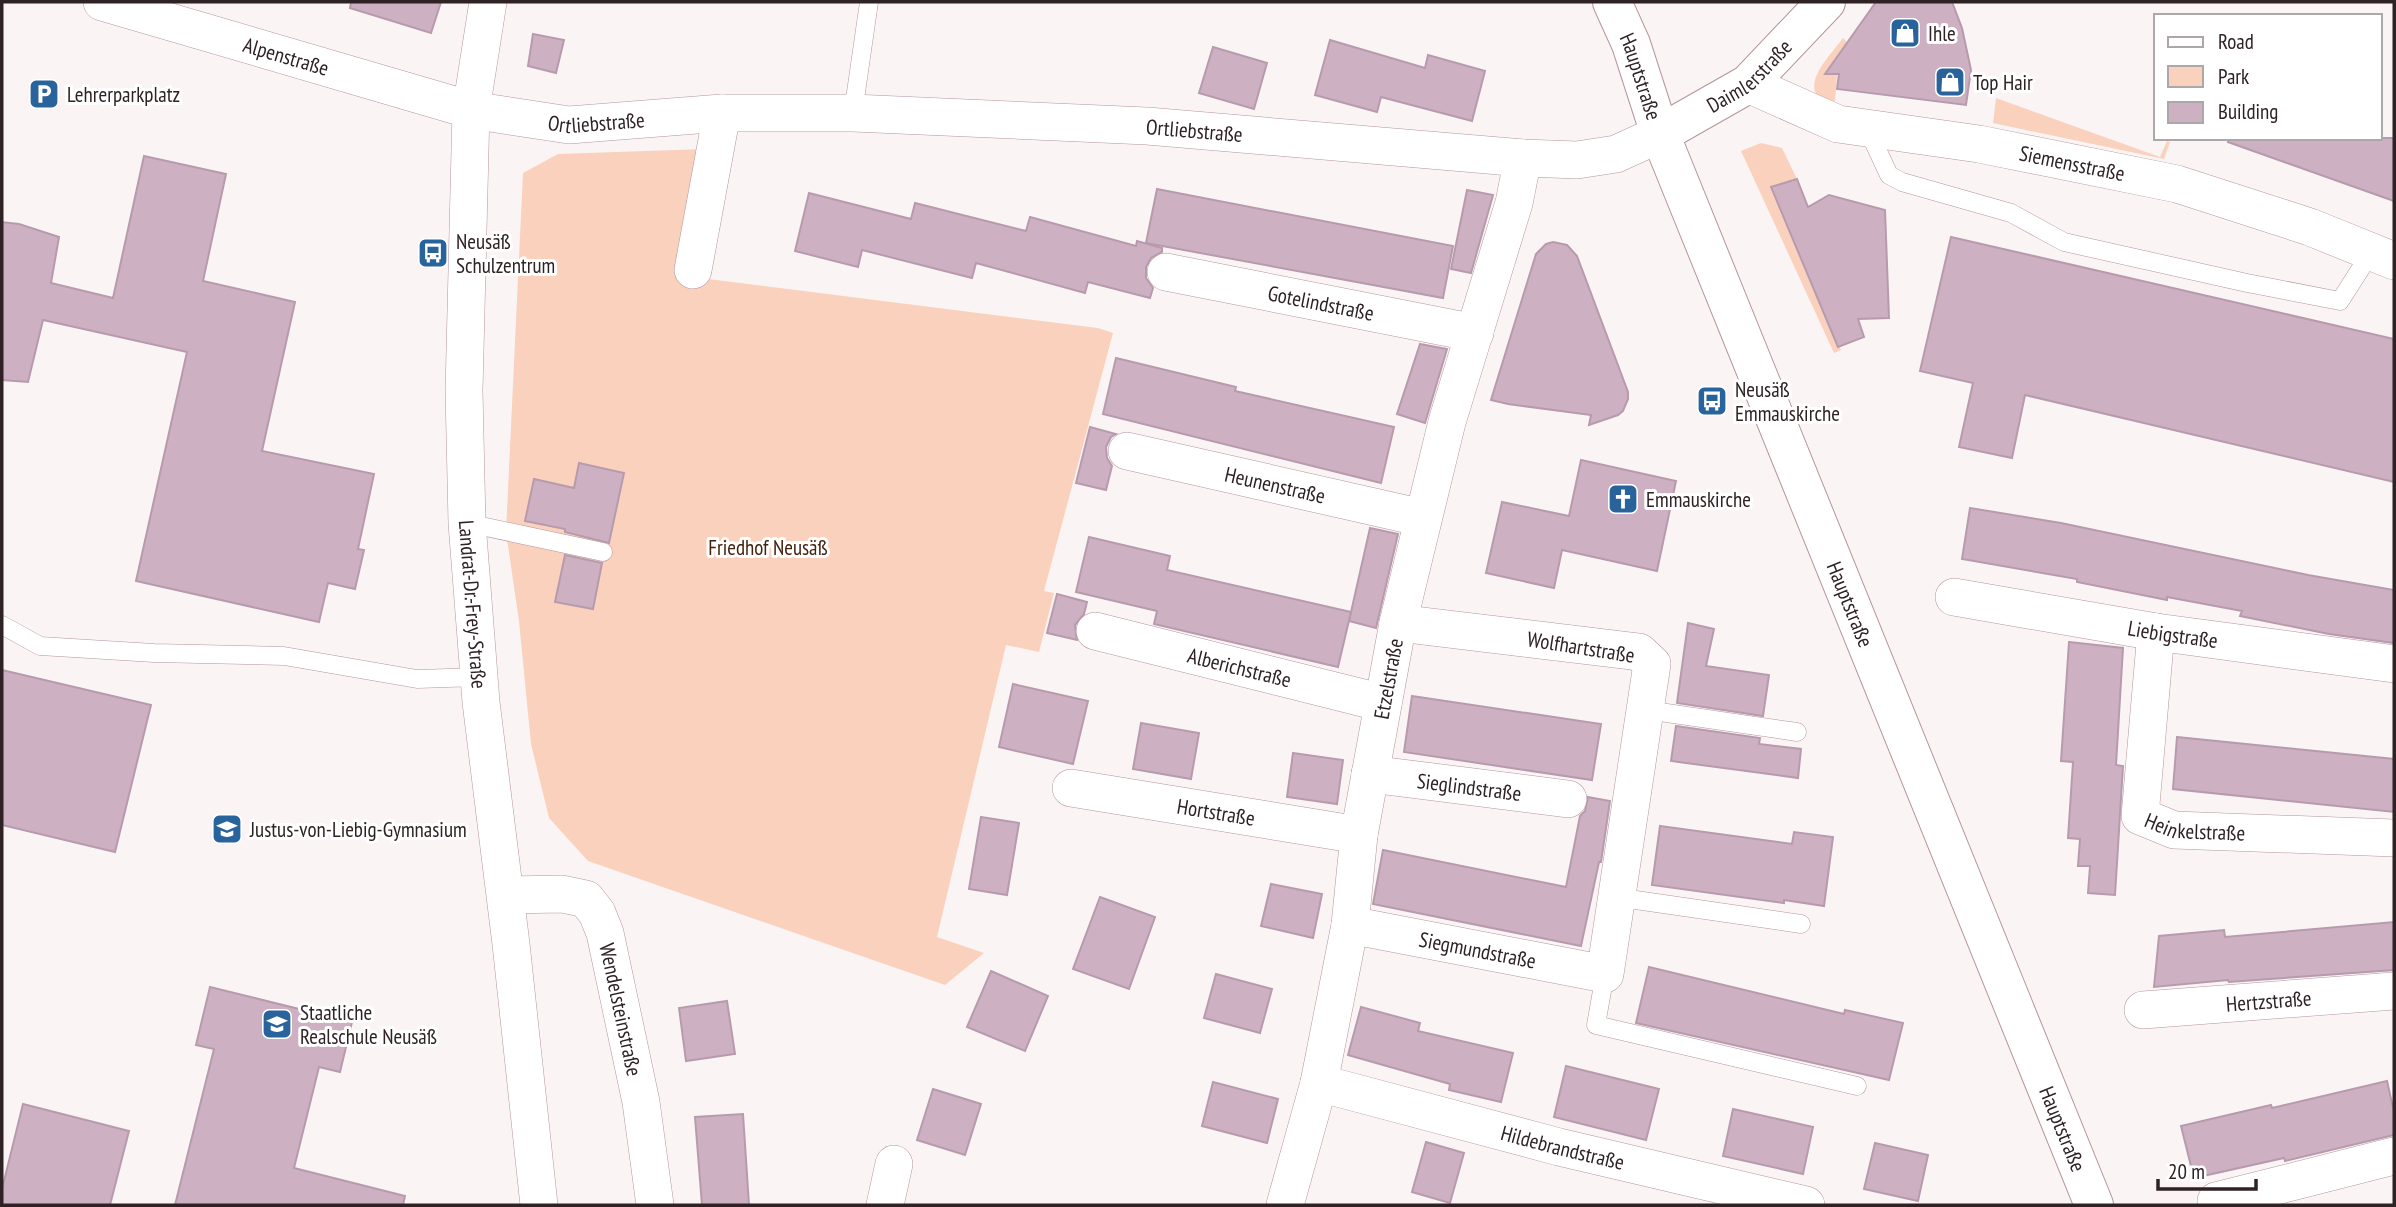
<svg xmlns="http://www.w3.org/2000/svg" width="2396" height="1207" viewBox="0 0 2396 1207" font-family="'PT Sans Narrow',sans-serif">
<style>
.green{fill:#fad1bd}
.building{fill:#cdb1c3;stroke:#b79bad;stroke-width:2}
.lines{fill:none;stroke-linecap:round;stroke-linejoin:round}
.lane-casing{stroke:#b5959c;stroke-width:19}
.street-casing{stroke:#b5959c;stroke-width:38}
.secondary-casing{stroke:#b5959c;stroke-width:40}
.lane{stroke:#fff;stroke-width:18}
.street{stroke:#fff;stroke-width:37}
.secondary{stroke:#fff;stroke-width:38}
.labels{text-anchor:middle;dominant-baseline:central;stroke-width:6;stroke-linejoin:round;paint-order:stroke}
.poi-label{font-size:21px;fill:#2f2225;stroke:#fff;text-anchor:start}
.street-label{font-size:21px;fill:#2f2225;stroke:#fff}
.park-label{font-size:21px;fill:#44220f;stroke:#fff}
</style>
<rect width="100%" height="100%" fill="#fbf4f5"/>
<g class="green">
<path d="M1843 38 1847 42 1824 74 1837 75 1835 101 1821 100C1801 82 1832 54 1843 38Z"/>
<path d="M1996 98 2160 157 2167 141 2170 142 2164 159 1993 123Z"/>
<path d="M1761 143 1782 148 1797 179 1771 187 1841 350 1834 353 1741 151Z"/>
<path d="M704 149 676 275 1098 328 1113 333 1044 591 1054 593 1039 652 1006 645 937 937 984 953 945 985 588 861 549 818 531 744 519 621 506 532 523 173 558 154Z"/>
</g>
<g class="building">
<path d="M351 2H441L431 33 350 8Z"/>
<path d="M1876 2H1952L1962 28 1971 70 1966 105 1837 89 1839 74H1825Z"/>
<path d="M533 34 564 40 556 73 528 66Z"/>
<path d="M1330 40 1425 68 1428 55 1485 71 1472 121 1381 97 1377 112 1315 95Z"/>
<path d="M1213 47 1267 63 1254 109 1199 93Z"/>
<path d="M2229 138H2394V201L2228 142Z"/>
<path d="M144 156 226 174 203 281 295 302 262 451 374 474 358 549 364 550 355 589 328 583 319 622 136 581 187 352 43 320 28 382 2 380V222L19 224 59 237 51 283 113 298Z"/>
<path d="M1797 179 1808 207 1829 195 1885 210 1889 318 1858 319 1864 337 1838 347 1771 187Z"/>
<path d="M1157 189 1453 246 1443 298 1146 243Z"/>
<path d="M1467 190 1493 195 1471 273 1451 269Z"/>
<path d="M809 193 911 219 915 203 1026 231 1030 217 1136 246 1137 241 1162 248V252L1151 258 1146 267V278L1153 288 1150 298 1088 282 1085 293 976 263 972 278 862 250 858 267 795 251Z"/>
<path d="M1951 237 2394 339V482L2025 395 2012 458 1959 447 1973 383 1920 371Z"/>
<path d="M1553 242 1567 245 1577 256 1628 392V399L1623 411 1618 415 1589 425 1591 415 1508 404 1491 400 1536 254 1546 244Z"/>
<path d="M1420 344 1447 349 1425 423 1397 414Z"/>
<path d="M1116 358 1236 387 1235 391 1394 427 1381 483 1103 414Z"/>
<path d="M1090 427 1116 434 1111 437 1106 447 1107 458 1112 466 1106 490 1076 483Z"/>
<path d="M1581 460 1676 481 1657 571 1562 550 1554 588 1486 573 1502 502 1569 516Z"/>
<path d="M579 463 624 473 609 543 565 532V529L525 521 534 479 574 488Z"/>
<path d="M1970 508 2061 523 2308 575 2394 590V643L2329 634 2240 616 2242 611 2167 597V600L2077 582V579L1962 559Z"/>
<path d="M1370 528 1398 534 1376 628 1349 621Z"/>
<path d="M1089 537 1170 556 1167 570 1351 612 1338 667 1154 624 1157 611 1076 592Z"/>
<path d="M565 555 602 563 593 609 555 602Z"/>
<path d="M1057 594 1087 602 1084 614 1075 625 1077 640 1047 633Z"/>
<path d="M1688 623 1714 629 1706 666 1769 675 1763 716 1677 703Z"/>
<path d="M2069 642 2123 648 2116 765 2123 766 2115 895 2088 893 2090 866H2078L2080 839 2068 838 2073 762 2061 761Z"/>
<path d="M2 670 151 705 115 852 2 825Z"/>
<path d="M1013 684 1088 701 1073 764 999 747Z"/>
<path d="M1412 696 1601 724 1592 780 1404 752Z"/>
<path d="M1141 723 1199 733 1191 779 1133 769Z"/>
<path d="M1676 726 1760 738 1759 744 1801 749 1798 778 1671 761Z"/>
<path d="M2177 737 2394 759V812L2173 789Z"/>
<path d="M1293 753 1343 760 1337 804 1287 797Z"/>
<path d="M1588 797 1610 801 1601 862H1599L1581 946 1373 904 1383 850 1566 887 1580 816 1585 811Z"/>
<path d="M981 817 1019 823 1007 895 969 889Z"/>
<path d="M1660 826 1792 844 1794 832 1833 837 1824 906 1784 900V903L1652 885Z"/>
<path d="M1271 884 1322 894 1313 938 1261 926Z"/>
<path d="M1100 897 1155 917 1129 989 1073 969Z"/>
<path d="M2394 922V970L2229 982 2228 980 2154 987 2159 936 2224 930 2225 937Z"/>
<path d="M1649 967 1844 1014 1845 1010 1903 1023 1889 1080 1636 1023Z"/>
<path d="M991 971 1048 996 1025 1051 967 1027Z"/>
<path d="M1216 974 1272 989 1260 1033 1204 1018Z"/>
<path d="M210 987 352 1022 340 1072 319 1067 294 1168 405 1196 403 1205H175L214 1049 196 1045Z"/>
<path d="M727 1001 735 1054 686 1061 679 1008Z"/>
<path d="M1361 1007 1420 1023 1418 1031 1513 1053 1501 1102 1449 1090 1450 1084 1348 1055Z"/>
<path d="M1566 1066 1659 1089 1646 1140 1554 1117Z"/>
<path d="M2387 1081 2394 1112V1135L2285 1161 2284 1158 2194 1178 2181 1126 2271 1105 2272 1108Z"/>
<path d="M1213 1082 1278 1099 1267 1143 1202 1126Z"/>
<path d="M933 1089 981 1104 965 1155 917 1140Z"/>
<path d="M23 1104 129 1131 110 1205H2V1189Z"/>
<path d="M1733 1109 1813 1127 1803 1174 1723 1156Z"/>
<path d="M743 1114 749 1205H702L695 1117Z"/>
<path d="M1426 1142 1464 1153 1450 1203 1412 1192Z"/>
<path d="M1875 1143 1928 1155 1918 1201 1864 1189Z"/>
</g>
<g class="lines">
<g class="lane-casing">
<g id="lane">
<path d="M853 113 869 2"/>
<path d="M1868 130 1889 175 1902 182 2011 213 2064 242 2247 283 2340 301 2372 251"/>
<path d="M467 523 603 552"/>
<path d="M2 625 40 646 154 653 284 656 417 679 479 677"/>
<path d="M1646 710 1797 732"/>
<path d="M1615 897 1801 924"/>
<path d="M1605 974 1596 1025 1857 1086"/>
</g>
</g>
<g class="street-casing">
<g id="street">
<path id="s1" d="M102 2 471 110 569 125 722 113H853L1147 126 1523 158 1577 160 1616 154 1660 134"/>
<path id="s2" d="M488 2 471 110 464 391 467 523 481 702 511 944 539 1205"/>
<path id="s3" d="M1748 84 1838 124 1979 144 2177 184 2310 227 2394 261"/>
<path d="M693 270 722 113"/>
<path id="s4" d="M1166 272 1475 333"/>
<path id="s5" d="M1127 451 1423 518"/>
<path id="s6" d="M1954 597 2156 632 2394 664"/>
<path id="s7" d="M1095 631 1383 703"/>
<path id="s8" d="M2156 632 2140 816 2174 830 2394 838"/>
<path id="s9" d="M1370 774 1568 799"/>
<path id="s10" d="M1071 788 1359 835"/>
<path id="s11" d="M506 895 562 894 586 899 597 913 605 933 641 1102 655 1205"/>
<path id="s12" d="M1350 925 1605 974 1652 664 1639 652 1398 623"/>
<path id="s13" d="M2143 1010 2394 991"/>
<path id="s14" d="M1319 1083 1559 1147 1806 1205"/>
<path d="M2216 1201 2394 1156"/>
<path d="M885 1205 894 1164"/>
<path id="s15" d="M1285 1205 1319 1083 1350 925 1359 835 1398 623 1447 422 1514 203 1523 158"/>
</g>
</g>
<g class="secondary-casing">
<g id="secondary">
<path id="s16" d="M1612 2 1631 44 1660 134 2094 1205"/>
<path id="s17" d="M1660 134 1748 84 1826 2"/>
</g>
</g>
<use href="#lane" class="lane"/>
<use href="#street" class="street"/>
<use href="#secondary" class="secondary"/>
</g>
<defs>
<g id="shop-square" transform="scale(1.575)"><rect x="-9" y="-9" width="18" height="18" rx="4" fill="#28639b" stroke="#fff"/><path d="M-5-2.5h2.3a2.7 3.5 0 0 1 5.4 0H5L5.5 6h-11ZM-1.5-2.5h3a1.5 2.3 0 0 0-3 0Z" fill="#fff"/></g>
<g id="parking-square" transform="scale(1.575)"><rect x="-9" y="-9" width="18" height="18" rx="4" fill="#28639b" stroke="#fff"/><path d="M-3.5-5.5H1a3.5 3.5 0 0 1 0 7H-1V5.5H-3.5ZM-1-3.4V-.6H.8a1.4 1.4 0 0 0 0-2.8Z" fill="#fff"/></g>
<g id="bus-square" transform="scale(1.575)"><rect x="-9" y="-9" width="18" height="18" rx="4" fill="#28639b" stroke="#fff"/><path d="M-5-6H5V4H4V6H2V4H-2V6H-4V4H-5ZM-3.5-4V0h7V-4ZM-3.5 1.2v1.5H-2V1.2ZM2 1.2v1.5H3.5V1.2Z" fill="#fff"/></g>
<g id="church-square" transform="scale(1.575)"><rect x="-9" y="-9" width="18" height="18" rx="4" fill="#28639b" stroke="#fff"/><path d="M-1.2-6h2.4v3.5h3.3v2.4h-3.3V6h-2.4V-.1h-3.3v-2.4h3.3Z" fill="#fff"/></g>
<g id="school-square" transform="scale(1.575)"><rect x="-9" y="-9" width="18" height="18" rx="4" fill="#28639b" stroke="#fff"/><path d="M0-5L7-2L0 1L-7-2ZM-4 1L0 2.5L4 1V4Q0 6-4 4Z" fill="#fff"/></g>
</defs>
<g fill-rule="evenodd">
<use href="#shop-square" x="1905" y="33"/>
<use href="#shop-square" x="1950" y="82"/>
<use href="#parking-square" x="44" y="94"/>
<use href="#bus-square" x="433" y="253"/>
<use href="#bus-square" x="1712" y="401"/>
<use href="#church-square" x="1623" y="499"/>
<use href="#school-square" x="227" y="829"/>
<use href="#school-square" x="277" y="1024"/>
</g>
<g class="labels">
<g class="poi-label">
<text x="1928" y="33">Ihle</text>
<text x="1973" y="82">Top Hair</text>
<text x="67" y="94">Lehrerparkplatz</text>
<text x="456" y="241">Neusäß<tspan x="456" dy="24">Schulzentrum</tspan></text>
<text x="1735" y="389">Neusäß<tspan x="1735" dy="24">Emmauskirche</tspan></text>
<text x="1646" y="499">Emmauskirche</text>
<text x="250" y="829">Justus-von-Liebig-Gymnasium</text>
<text x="300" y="1012">Staatliche<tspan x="300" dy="24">Realschule Neusäß</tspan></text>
</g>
<g class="street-label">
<text stroke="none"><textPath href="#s1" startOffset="192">Alpenstraße</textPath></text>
<text stroke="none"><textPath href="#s17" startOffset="107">Daimlerstraße</textPath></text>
<text stroke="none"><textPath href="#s16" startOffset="80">Hauptstraße</textPath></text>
<text stroke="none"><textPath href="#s1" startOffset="511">Ortliebstraße</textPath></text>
<text stroke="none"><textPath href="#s1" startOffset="1110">Ortliebstraße</textPath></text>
<text stroke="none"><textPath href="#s3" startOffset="336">Siemensstraße</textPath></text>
<text stroke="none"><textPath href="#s4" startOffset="158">Gotelindstraße</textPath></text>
<text stroke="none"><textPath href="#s5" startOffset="152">Heunenstraße</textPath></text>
<text stroke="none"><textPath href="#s16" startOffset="648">Hauptstraße</textPath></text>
<text stroke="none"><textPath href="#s2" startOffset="604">Landrat-Dr.-Frey-Straße</textPath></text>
<text stroke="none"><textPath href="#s6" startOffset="222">Liebigstraße</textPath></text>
<text transform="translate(1581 647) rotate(9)">Wolfhartstraße</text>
<text stroke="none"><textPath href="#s7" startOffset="149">Alberichstraße</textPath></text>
<text stroke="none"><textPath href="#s15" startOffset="537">Etzelstraße</textPath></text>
<text stroke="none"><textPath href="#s9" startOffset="100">Sieglindstraße</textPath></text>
<text stroke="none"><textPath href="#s10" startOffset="147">Hortstraße</textPath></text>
<text stroke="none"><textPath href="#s8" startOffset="242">Heinkelstraße</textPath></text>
<text stroke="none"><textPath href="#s12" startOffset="130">Siegmundstraße</textPath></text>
<text stroke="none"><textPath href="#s13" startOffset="126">Hertzstraße</textPath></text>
<text stroke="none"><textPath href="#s11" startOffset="198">Wendelsteinstraße</textPath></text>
<text stroke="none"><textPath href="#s16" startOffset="1214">Hauptstraße</textPath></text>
<text stroke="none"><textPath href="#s14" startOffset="252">Hildebrandstraße</textPath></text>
</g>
<g class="park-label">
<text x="768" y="547">Friedhof Neusäß</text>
</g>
</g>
<rect width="2396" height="1207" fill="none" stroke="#2f2225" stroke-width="7"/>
<rect x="2154" y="14" width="228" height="126" fill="#ffffff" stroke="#aca7a8" stroke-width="2"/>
<rect x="2168" y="37" width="35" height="10" fill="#ffffff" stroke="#aca7a8" stroke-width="2"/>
<text x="2218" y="49" font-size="21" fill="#2f2225">Road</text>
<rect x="2168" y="66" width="35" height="21" fill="#fad1bd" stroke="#aca7a8" stroke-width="2"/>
<text x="2218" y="84" font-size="21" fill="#2f2225">Park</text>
<rect x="2168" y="102" width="35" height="21" fill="#cdb1c3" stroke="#aca7a8" stroke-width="2"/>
<text x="2218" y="119" font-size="21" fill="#2f2225">Building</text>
<path d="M2158 1179v10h98v-10" fill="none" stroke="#2f2225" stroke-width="3.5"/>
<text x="2168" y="1179" font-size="21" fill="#2f2225" stroke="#ffffff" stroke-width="5" paint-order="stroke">20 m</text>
</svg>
